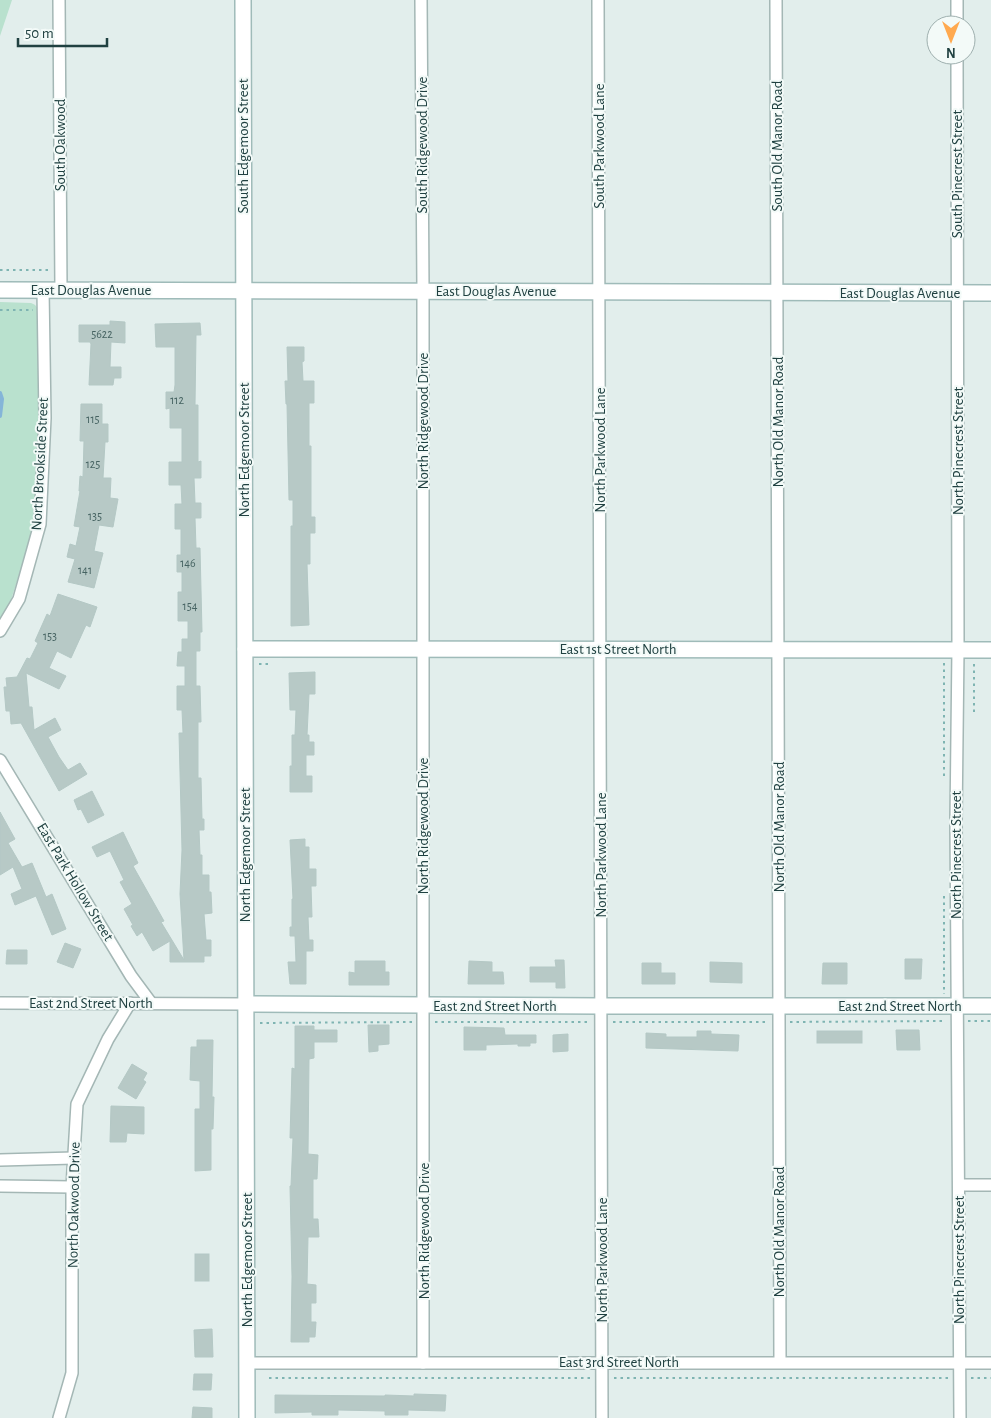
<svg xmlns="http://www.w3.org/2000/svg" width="991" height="1418" viewBox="0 0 991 1418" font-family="'Alegreya Sans',sans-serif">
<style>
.green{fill:#b9e1ce}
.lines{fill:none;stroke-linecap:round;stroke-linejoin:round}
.stream{stroke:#85b5d8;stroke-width:4}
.building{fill:#b7c9c6;stroke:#b4c8c5}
.street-casing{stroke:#a4b7b5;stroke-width:14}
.secondary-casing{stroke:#9fbbb9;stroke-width:18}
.path{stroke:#7fb4b2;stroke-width:2;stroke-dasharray:2.5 4;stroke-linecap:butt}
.street{stroke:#fff;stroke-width:11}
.secondary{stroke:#fff;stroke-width:15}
.labels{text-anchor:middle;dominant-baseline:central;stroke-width:4;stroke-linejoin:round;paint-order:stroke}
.number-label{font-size:12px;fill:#466362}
.street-label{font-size:15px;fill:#204141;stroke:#f3faf8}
</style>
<rect width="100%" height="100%" fill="#e2eeec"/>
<g class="green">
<path d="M0 0H12L0 36Z"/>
<path d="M0 302 31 303C38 305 38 310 39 317V461L32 534 10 603 0 621Z"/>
</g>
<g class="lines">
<path class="stream" d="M0 393 2 399 0 416"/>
</g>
<g class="building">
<path d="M110 321 125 322V343L111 342 110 367H121V378H114L113 385H89L91 344 90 342H79V325H110Z"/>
<path d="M200 323 201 335H196L195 405H198V462L201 461V478H194L195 503H201V518H195L196 548H200L202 632H200V651H196V686H200L201 722H198V778H201L202 819H204V830H199L200 855H202V875H209V892H211L212 913 204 914 206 940H211V956H204V962H170V941L153 951 142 932 137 936 131 926 133 925 124 909 132 904 120 882 124 880 110 851 97 857 92 847 123 832 138 863 133 866 164 921 161 922 184 960 180 894 182 850 179 733H183L182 710H177V686H185V666H177L178 652H182V639H188V621H178V592H182V572H177V555H181V529H175V504H182L181 485H169V462H182V428H170V408L166 409V392H174L175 385V347H156L155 324Z"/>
<path d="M287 347H304V361L302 362 303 381H314V403H309V446H311V517H315V533H310V564H307L309 625 291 626V526H293V500H289L287 404H286L285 381H288Z"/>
<path d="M81 404H102V424H108V442H105L103 478H111L110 498 118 499 113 527 99 525 94 551 103 553 94 588 68 582 75 559 67 557 70 544 76 546 80 527 74 526 80 491H79L80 476 83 477 84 441H80Z"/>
<path d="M58 594 97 607 90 627 86 625 71 658 57 651 49 668 66 676 59 689 26 673 29 707H32L34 730 55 718 61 730 48 737 59 757 68 770 80 763 87 774 59 791 21 723 11 724 10 711H6L4 687H7L6 678 17 677 27 658 30 659 38 643 35 641 47 614 50 616Z"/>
<path d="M315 672V694H309L307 735H309V742H314V755H306V776H312V792H290V766H292V735H295L296 710H290L289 673Z"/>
<path d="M92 791 104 815 88 823 81 809 78 810 74 800Z"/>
<path d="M0 812 15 839 8 843 22 867 32 863 46 897 52 894 66 929 52 935 36 896 15 905 11 894 22 889 13 867 0 875Z"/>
<path d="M305 839V847H309V869H316V886H311L312 917H308L309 940H313V951H306V984H290L288 962H296L295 936H290V927H292V899H293L290 840Z"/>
<path d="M65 943 81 949 73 968 57 962Z"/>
<path d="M7 950H27V964H6Z"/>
<path d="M905 959H922L921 979H905Z"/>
<path d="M555 960H564L565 988H556V982H530V967H556Z"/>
<path d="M355 961H385V972H389V985H349V972L355 973Z"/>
<path d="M469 961 492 962V972H503L504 984H468Z"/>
<path d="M710 962 742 963V983L710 982Z"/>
<path d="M642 963H661V973H675V984H642Z"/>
<path d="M823 963H847V984H822Z"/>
<path d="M368 1025H389V1044L378 1045V1051L369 1052Z"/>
<path d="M295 1026H314V1030H337V1042H314V1058L309 1059 308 1154 318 1155 317 1179H313V1219H318L319 1237H308L307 1284 316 1285V1303H311V1322H316L315 1337H309V1342H291L292 1277 290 1186H291L293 1138H290L292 1068 295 1069Z"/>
<path d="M464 1027 504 1028 505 1035H536V1043H530V1046H518V1044L486 1045V1050H464Z"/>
<path d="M896 1030H919L920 1050H897Z"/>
<path d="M697 1031H711V1034L739 1035 738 1051 646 1048V1033L666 1034V1037H697Z"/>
<rect x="817" y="1031" width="45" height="12"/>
<path d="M568 1034V1051L553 1052V1035Z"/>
<path d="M197 1040H213L212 1097H214L213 1129H211V1170L195 1171V1109H200V1081L190 1080 191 1047H197Z"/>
<path d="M132 1064 147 1073 143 1080 146 1082 136 1099 118 1088Z"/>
<path d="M111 1106 144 1107V1134L127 1133 126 1142H110Z"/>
<rect x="195" y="1254" width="14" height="27"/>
<path d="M212 1329 213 1357H195L194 1330Z"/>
<path d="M194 1374H212L211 1390H193Z"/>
<path d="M414 1394 446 1395 445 1411 408 1410V1415H385V1411L338 1410V1415H312V1412L275 1413V1395L385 1396V1395L414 1396Z"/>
<path d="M193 1407 212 1408V1418H192Z"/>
</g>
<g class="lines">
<g class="street-casing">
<g id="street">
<path d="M59 0 61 290"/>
<path d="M421 0 423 290V1363"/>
<path d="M598 0 602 1418"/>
<path d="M776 0 780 1362"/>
<path d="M957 0V25"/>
<path d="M957 55 958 649 956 822 960 1418"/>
<path d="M0 631 19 599 40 524 45 418 43 290"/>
<path d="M0 760 131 976 151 1003"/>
<path d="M0 1003 245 1004"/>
<path d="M0 1160 74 1158"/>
<path d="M959 1185H991"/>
<path d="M0 1186 72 1187"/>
<path d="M247 1363H991"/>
<path d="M59 1418 72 1373V1187L77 1104 108 1039 130 1003"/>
</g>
</g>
<g class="secondary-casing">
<g id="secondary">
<path d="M243 0 247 1418"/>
<path d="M0 290 991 293"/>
<path d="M245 649 991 650"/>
<path d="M245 1004 601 1006H991"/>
</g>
</g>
<g class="path">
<path d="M0 270H50"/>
<path d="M0 310H33"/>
<path d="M944 663V779"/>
<path d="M259 664H272"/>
<path d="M974 664V712"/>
<path d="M944 896V994"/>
<path d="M968 1021H991"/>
<path d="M435 1022H590"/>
<path d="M613 1022H768"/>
<path d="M790 1022 945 1021"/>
<path d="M260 1023 413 1022"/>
<path d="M269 1378H591"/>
<path d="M614 1378H949"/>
<path d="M971 1378H991"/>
</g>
<use href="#street" class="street"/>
<use href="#secondary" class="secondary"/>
</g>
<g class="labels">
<g class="number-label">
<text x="102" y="334">5622</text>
<text x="177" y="400">112</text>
<text x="93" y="419">115</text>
<text x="93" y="464">125</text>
<text x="95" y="516">135</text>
<text x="188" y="563">146</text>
<text x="85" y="570">141</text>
<text x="190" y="606">154</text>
<text x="50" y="636">153</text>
</g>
<g class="street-label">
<text transform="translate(60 145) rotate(-90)">South Oakwood</text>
<text transform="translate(422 145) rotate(-90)">South Ridgewood Drive</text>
<text transform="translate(243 146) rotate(-90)">South Edgemoor Street</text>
<text transform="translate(599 146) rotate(-90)">South Parkwood Lane</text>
<text transform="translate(777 146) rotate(-90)">South Old Manor Road</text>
<text transform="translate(957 174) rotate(-90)">South Pinecrest Street</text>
<text x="91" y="290">East Douglas Avenue</text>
<text x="496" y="291">East Douglas Avenue</text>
<text x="900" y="293">East Douglas Avenue</text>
<text transform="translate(423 421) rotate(-90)">North Ridgewood Drive</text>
<text transform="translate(778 422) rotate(-90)">North Old Manor Road</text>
<text transform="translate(244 450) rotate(-90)">North Edgemoor Street</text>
<text transform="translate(600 450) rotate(-90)">North Parkwood Lane</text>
<text transform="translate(958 451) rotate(-90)">North Pinecrest Street</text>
<text transform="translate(40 464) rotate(-87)">North Brookside Street</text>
<text x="618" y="649">East 1st Street North</text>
<text transform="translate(423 826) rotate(-90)">North Ridgewood Drive</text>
<text transform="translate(779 827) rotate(-90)">North Old Manor Road</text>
<text transform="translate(245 855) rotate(-90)">North Edgemoor Street</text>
<text transform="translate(601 855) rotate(-90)">North Parkwood Lane</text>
<text transform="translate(956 855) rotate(-90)">North Pinecrest Street</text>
<text transform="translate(75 882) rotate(59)">East Park Hollow Street</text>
<text x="91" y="1003">East 2nd Street North</text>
<text x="495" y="1006">East 2nd Street North</text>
<text x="900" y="1006">East 2nd Street North</text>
<text transform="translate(74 1205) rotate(-89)">North Oakwood Drive</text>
<text transform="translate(424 1231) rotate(-90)">North Ridgewood Drive</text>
<text transform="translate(779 1232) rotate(-90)">North Old Manor Road</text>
<text transform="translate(247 1260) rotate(-90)">North Edgemoor Street</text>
<text transform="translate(602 1260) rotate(-90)">North Parkwood Lane</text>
<text transform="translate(959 1260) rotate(-90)">North Pinecrest Street</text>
<text x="619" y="1362">East 3rd Street North</text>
</g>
</g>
<g transform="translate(951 40) rotate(180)"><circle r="24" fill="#f3faf8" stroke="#9fb0af"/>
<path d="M0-4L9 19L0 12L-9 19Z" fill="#ffa94f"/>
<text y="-8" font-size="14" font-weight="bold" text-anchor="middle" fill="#204141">N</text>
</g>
<path d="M18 38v8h89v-8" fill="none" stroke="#204141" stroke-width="2.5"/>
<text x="25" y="38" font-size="15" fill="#204141" stroke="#f3faf8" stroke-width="4" paint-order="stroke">50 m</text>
</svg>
